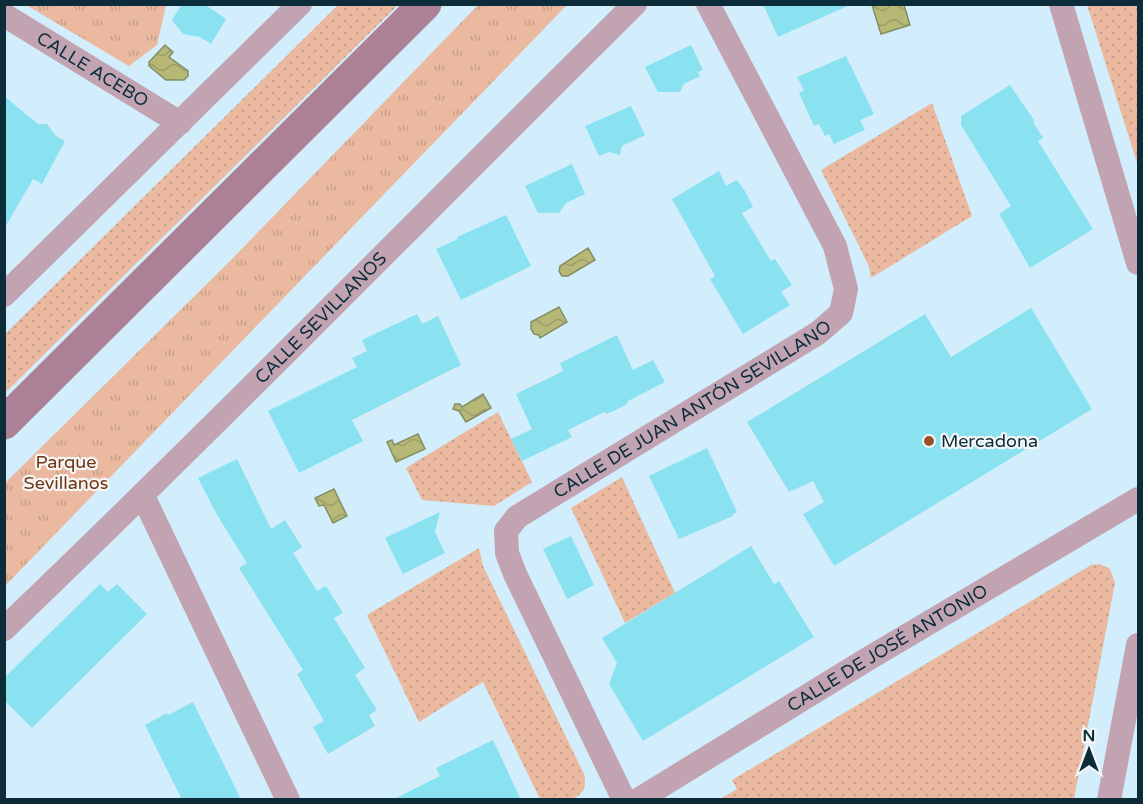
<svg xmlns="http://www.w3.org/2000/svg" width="1143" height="804" viewBox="0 0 1143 804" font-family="'Varela Round',sans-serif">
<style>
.grass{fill:url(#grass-dots)}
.park{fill:url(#park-tufts)}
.water{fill:url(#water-waves);stroke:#848e64;stroke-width:1.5}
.building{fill:#8ae2f1}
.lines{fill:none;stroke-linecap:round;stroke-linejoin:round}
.street{stroke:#c1a3b1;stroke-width:24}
.secondary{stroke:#ac8195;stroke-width:33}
.poi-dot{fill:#985229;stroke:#f6f6f6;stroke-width:2}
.labels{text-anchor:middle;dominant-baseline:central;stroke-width:4.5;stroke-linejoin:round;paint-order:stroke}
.street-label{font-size:18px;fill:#0c2c39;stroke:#f6f6f6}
.poi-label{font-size:18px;fill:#0c2c39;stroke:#f6f6f6;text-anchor:start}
.park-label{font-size:18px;fill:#6e3511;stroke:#f6f6f6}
</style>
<defs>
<pattern id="grass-dots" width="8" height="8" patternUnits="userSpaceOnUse" patternTransform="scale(1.5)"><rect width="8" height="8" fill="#eab99f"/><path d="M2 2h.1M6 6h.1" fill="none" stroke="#c89f8a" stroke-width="1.8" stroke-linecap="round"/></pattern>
<pattern id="park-tufts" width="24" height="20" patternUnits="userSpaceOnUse" patternTransform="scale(1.5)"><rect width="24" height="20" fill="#eab99f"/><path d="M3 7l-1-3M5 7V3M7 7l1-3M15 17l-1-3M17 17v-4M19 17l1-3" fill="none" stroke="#c89f8a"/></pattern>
<pattern id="water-waves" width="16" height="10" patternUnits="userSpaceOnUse" patternTransform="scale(1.5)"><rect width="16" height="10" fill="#b7b876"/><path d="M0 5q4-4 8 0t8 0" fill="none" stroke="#9c9e67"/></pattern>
</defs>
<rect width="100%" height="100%" fill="#d2eefc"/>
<g class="grass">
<path d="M338 5H398L5 393V334Z"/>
<path d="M1087 5H1138V166Z"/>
<path d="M932 103 972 216 871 278 869 267 861 250 821 170Z"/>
<path d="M498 412 532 482 494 506 422 500 406 468Z"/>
<path d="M622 477 675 593 625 623 571 508Z"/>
<path d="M479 548 483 566 584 774C591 804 560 800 540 799L483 682 419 722 367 615Z"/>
<path d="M1100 564 1110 569 1115 583 1074 799H720L737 789 732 780 1091 565Z"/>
</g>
<g class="park">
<path d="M479 4 567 5 5 586V483L229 262Z"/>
<path d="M26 5H166L157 45 129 66Z"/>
</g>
<g class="water">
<path d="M872 5H904L910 25 881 34Z"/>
<path d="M165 45 173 52 169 57 188 71V76L184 80H166L149 66V62Z"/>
<path d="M588 248 595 260 568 276H562L559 271 560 266Z"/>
<path d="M559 307 567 322 540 338 539 335 534 334 531 329V322Z"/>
<path d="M483 394 491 408 466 422 459 411 453 409 455 404H460L462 407Z"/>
<path d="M418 434 425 449 396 462 387 442 392 440 394 445Z"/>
<path d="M334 489 347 516 333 523 324 505 319 506 315 498Z"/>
</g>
<g class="building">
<path d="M182 4H204L226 19 211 44 200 37 183 34 172 20Z"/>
<path d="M763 4H852L778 37Z"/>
<path d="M691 45 703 70 698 72 700 76 684 84 680 92H658L645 67Z"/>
<path d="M846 56 874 114 860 120 865 130 834 144 829 134 825 136 819 124 814 126 799 93 804 90 797 77Z"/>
<path d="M1010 85 1034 120 1033 122 1043 138 1038 141 1093 229 1030 268 999 214 1011 206 961 125V116Z"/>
<path d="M4 96 38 124H47L56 136 65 141 42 184 33 179 4 229Z"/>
<path d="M631 106 645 135 622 146 620 155 609 152 599 156 585 126Z"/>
<path d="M572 164 585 194 566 203 559 213H538L525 186Z"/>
<path d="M719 171 726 186 737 180 745 191 753 207 742 213 771 261 775 259 792 285 781 292 790 305 743 334 710 279 715 276 672 199Z"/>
<path d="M506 215 531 266 461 300 436 249 458 239 457 237Z"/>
<path d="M1031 308 1092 409 834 566 803 514 824 502 813 481 789 492 747 422 925 314 951 357Z"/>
<path d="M417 314 422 324 438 316 461 365 352 420 363 441 299 473 268 411 357 367 352 358 367 351 362 340Z"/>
<path d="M617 335 633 370 653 360 665 382 628 401 626 405 607 414 604 412 568 430 572 437 522 461 511 439 532 429 516 394 563 371 560 363Z"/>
<path d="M707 448 737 512 732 515 733 516 679 539 649 476Z"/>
<path d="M237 459 271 529 285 520 302 547 293 553 317 591 326 586 343 613 334 618 365 668 355 675 377 710 369 715 375 726 328 754 313 727 324 721 297 674 303 670 239 568 247 563 217 515 198 478Z"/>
<path d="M440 512 435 532 445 553 403 574 385 538Z"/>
<path d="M571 536 594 585 567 599 543 549Z"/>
<path d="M751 546 774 584 779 581 814 637 643 741 609 684 617 663 602 638Z"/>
<path d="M100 584 108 592 117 584 147 614 32 728 4 700V678Z"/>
<path d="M193 702 232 781 241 800H182L145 725 167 713 168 715Z"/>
<path d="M493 740 521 800H392L440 776 436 768Z"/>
</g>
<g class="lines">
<g class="street">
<path d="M1061 4 1138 263"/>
<path id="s1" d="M4 15 180 123"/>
<path d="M4 295 300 4"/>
<path d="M143 496 288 800"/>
<path id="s2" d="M4 629C218 424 425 212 635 4"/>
<path id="s3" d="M624 800 515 574 507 553 506 531 517 517 818 333 841 313 846 289 835 246 708 4"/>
<path id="s4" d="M638 800 866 660 1138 499"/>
<path d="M1109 800 1138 645"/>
</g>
<path class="secondary" d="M4 423 425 4"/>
</g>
<circle class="poi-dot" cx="929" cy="441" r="6"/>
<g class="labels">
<g class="street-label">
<text stroke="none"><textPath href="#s1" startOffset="104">CALLE ACEBO</textPath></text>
<text stroke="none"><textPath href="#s2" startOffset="444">CALLE SEVILLANOS</textPath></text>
<text stroke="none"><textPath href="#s3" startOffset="519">CALLE DE JUAN ANTÓN SEVILLANO</textPath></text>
<text stroke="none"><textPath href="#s4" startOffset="292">CALLE DE JOSÉ ANTONIO</textPath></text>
</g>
<g class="poi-label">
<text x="941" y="441">Mercadona</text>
</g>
<g class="park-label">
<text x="66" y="462">Parque<tspan x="66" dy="21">Sevillanos</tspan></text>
</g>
</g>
<rect width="1143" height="804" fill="none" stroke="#0c2c39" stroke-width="12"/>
<g transform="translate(1089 750)" stroke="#f6f6f6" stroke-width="4.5" paint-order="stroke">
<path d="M0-4.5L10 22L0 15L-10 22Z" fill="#0c2c39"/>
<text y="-9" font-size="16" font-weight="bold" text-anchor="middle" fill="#0c2c39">N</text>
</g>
</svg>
